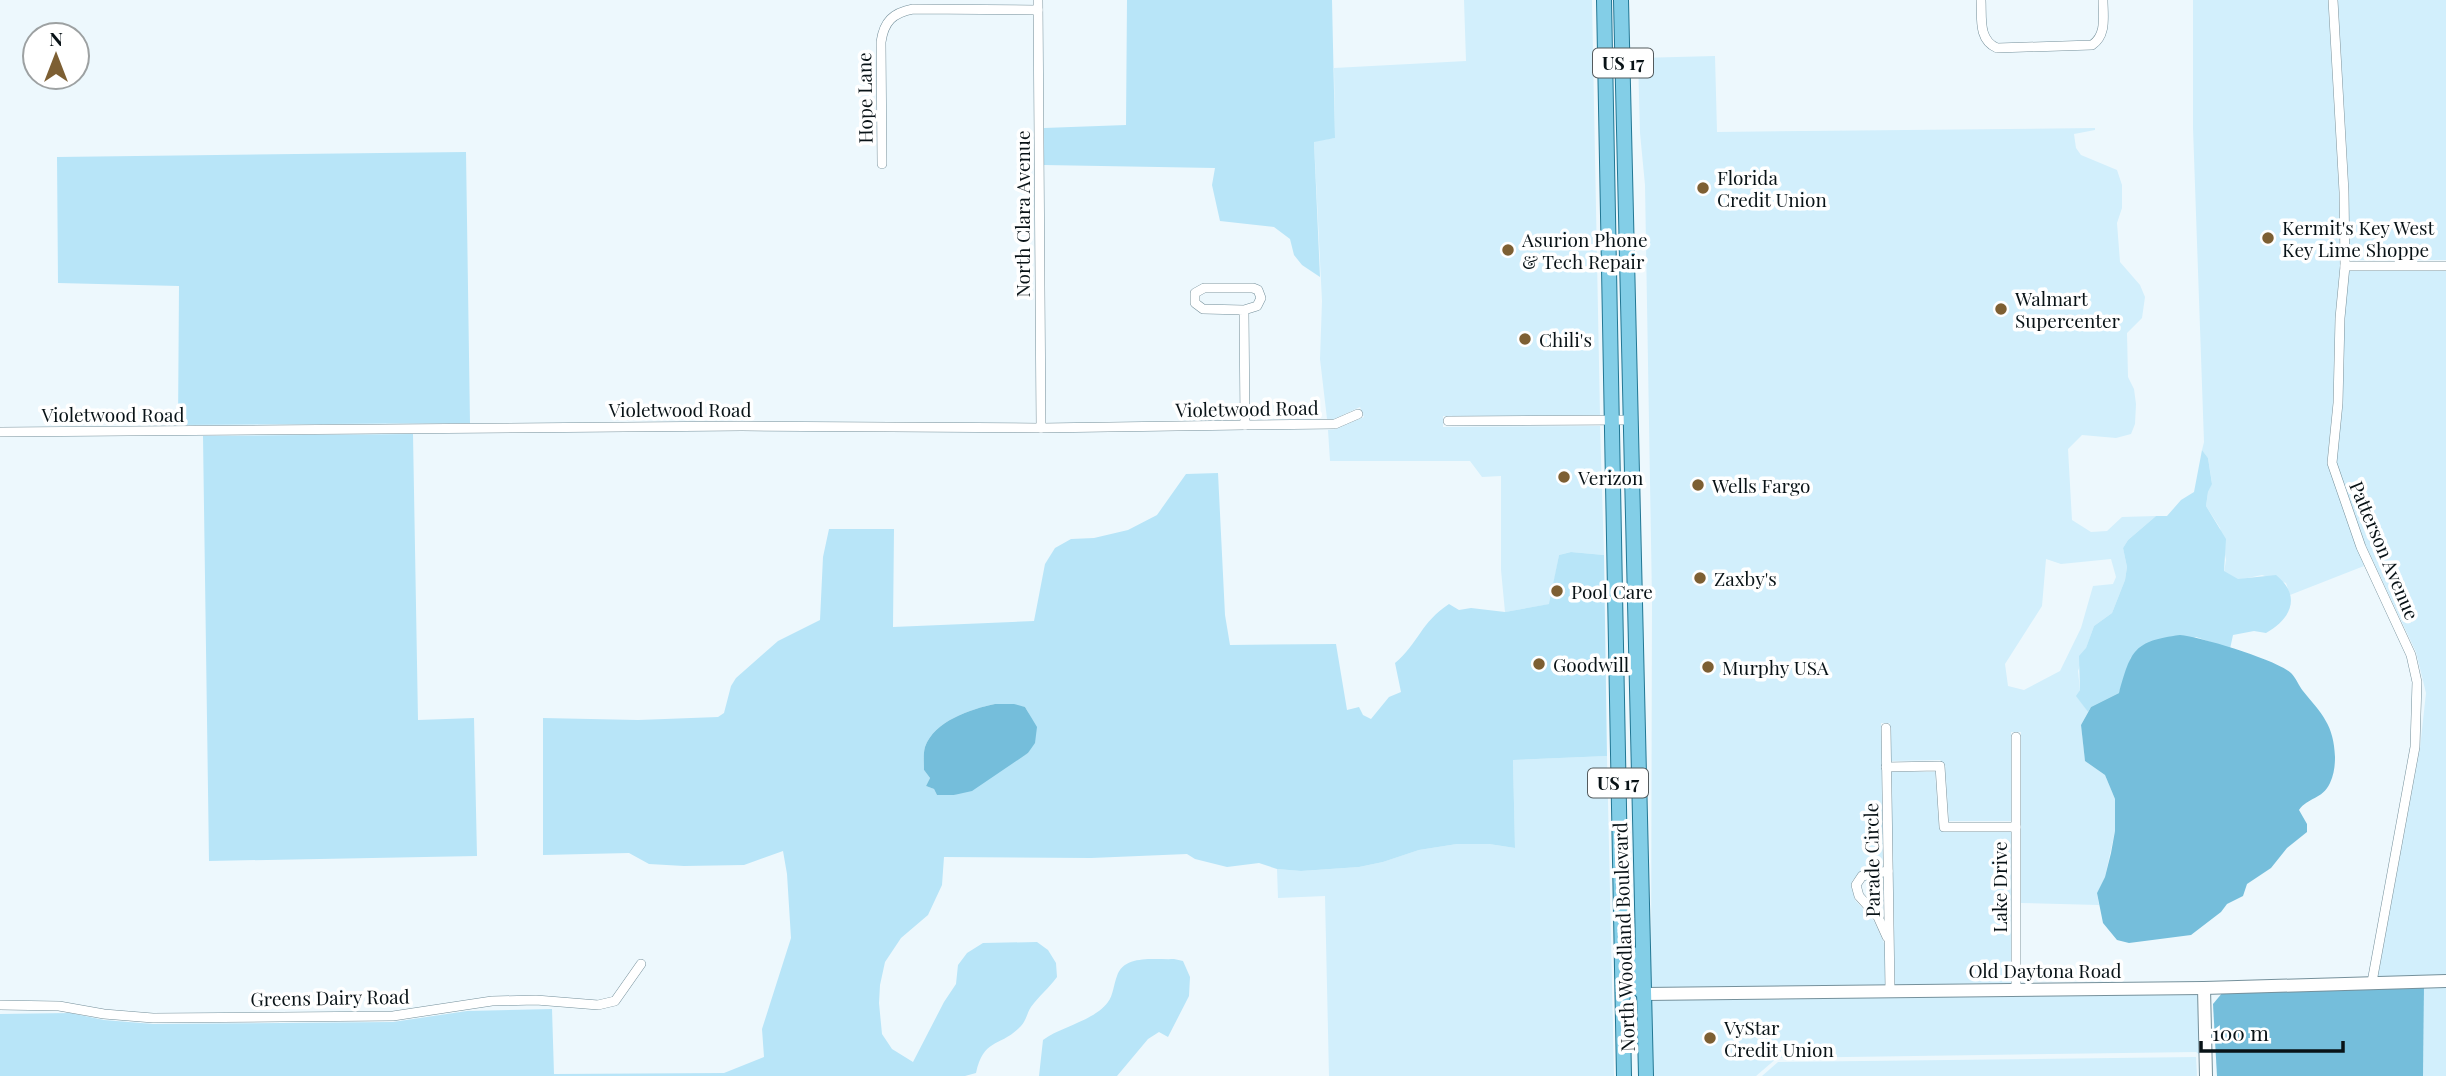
<svg xmlns="http://www.w3.org/2000/svg" width="2446" height="1076" viewBox="0 0 2446 1076" font-family="'Playfair Display',serif">
<style>
.built{fill:#d2effc;fill-rule:evenodd}
.green{fill:#b8e5f8;fill-rule:evenodd}
.water{fill:#75bedb}
.lines{fill:none;stroke-linecap:round;stroke-linejoin:round}
.street-casing{stroke:#75909b;stroke-width:10}
.secondary-casing{stroke:#75909b;stroke-width:14}
.primary-casing{stroke:#227794;stroke-width:16}
.street{stroke:#fff;stroke-width:9}
.secondary{stroke:#fff;stroke-width:12}
.primary{stroke:#83cee7;stroke-width:14}
.poi-dot{fill:#7d5f33;stroke:#fff;stroke-width:2.5}
.labels{text-anchor:middle;dominant-baseline:central;stroke-width:7;stroke-linejoin:round;paint-order:stroke}
.shield{fill:#fff;stroke:#535a5d;stroke-width:2}
.shield-label{font-size:18px;font-weight:bold;fill:#091317}
.street-label{font-size:19px;fill:#091317;stroke:#fff}
.poi-label{font-size:19px;fill:#091317;stroke:#fff;text-anchor:start}
</style>
<rect width="100%" height="100%" fill="#edf8fd"/>
<g class="built">
<path d="M1464 0H1592L1600 415 1443 416V427L1600 426 1604 555 1571 552 1559 555 1550 604 1505 612 1501 570V476L1482 477 1470 461H1330L1328 430 1336 429 1364 417 1360 407 1334 419H1327L1320 359 1322 301 1314 141 1335 138 1334 68 1466 61Z"/>
<path d="M2193 0H2328L2339 192 2340 265 2335 318 2333 402 2327 463 2364 566 2290 595 2286 583 2262 575 2238 580 2224 572 2226 560 2220 528 2206 506 2208 492 2212 483 2208 458 2202 450 2204 442 2193 128Z"/>
<path d="M2338 0H2446V260H2349V191Z"/>
<path d="M1715 56 1717 132 2095 128V130L2074 134 2076 148 2081 155 2117 170 2122 185V208L2117 223 2120 262 2140 285 2145 297 2142 318 2127 333 2128 377 2134 389 2136 404 2135 424 2131 434 2116 438 2082 435 2068 449 2072 520 2091 532 2107 531 2122 517 2156 516 2128 540 2123 548 2127 567 2125 580 2112 613 2094 626 2078 671 2080 690 2077 696 2088 712 2081 725 2085 761 2105 775 2115 799V831L2105 877 2097 893 2099 905 2021 903V732H2011V821H1949L1945 765 1940 760 1891 761 1890 723H1881L1883 867 1861 870 1852 881 1851 886 1855 900 1874 921 1885 945V985L1651 988 1652 600 1645 185 1640 133 1638 58ZM2046 559 2061 564 2111 559 2116 577 2113 584 2093 586 2081 628 2060 671 2024 690 2008 686 2005 664 2042 606Z"/>
<path d="M2349 271H2446V976H2378L2420 748 2426 693 2416 652 2365 544 2336 463 2343 403 2344 319Z"/>
<path d="M1607 756 1614 1076H1329L1325 896 1278 898 1277 869 1301 871 1359 867 1383 862 1419 850 1457 844H1489L1515 848 1513 760Z"/>
<path d="M1891 772H1935L1939 827 1944 832H2011V983L1895 985Z"/>
<path d="M2424 987H2446V1076H2423Z"/>
<path d="M2199 993 2200 1055 2196 1052 1777 1058 1756 1076H1653L1651 999Z"/>
<path d="M2196 1057 2197 1076H1762L1778 1062Z"/>
</g>
<g class="green">
<path d="M1127 0H1332L1335 138 1314 142 1320 277 1302 265 1294 255 1290 239 1274 227 1220 221 1212 185 1215 168 1044 165V128L1126 125Z"/>
<path d="M466 152 470 423 178 425 179 286 58 283 57 157Z"/>
<path d="M413 434 418 720 474 718 477 856 209 861 203 436Z"/>
<path d="M2202 450 2208 458 2212 484 2208 492 2206 506 2226 539 2224 571 2238 579 2276 575C2302 596 2291 619 2266 633L2254 631 2233 635 2230 649 2196 637 2131 657 2119 693 2091 707 2088 712 2076 696 2080 690 2079 656 2086 648 2094 626 2112 613 2125 580 2127 567 2123 548 2128 540 2156 516H2167L2181 500 2194 492Z"/>
<path d="M1218 473 1225 615 1230 645 1336 644 1347 710 1359 707 1363 715 1371 719 1389 697 1401 692 1395 663C1418 644 1421 622 1449 604L1459 610 1471 608 1505 612 1549 604 1559 555 1571 552 1604 555 1607 756 1513 760 1515 848 1489 844H1457L1419 850 1383 862 1359 867 1301 871 1277 869 1259 863 1227 867 1195 859 1187 854 1091 858 944 857 942 885 928 915 901 938 885 962 880 985 879 1003 882 1034 892 1049 913 1062 944 1002 956 984 958 965 967 953 983 943 1037 942 1048 950 1056 963 1057 977C1049 988 1039 996 1031 1007 1027 1013 1026 1021 1021 1026 1000 1048 984 1037 976 1073L965 1076H0V1014L70 1013 104 1020 153 1024 393 1022 467 1011 552 1009 554 1074 724 1073 764 1057 762 1029 791 938 787 874 783 851 744 865 684 866 649 864 629 853 543 855V718L638 720 718 717 724 713 731 686 736 678 778 641 820 620 823 557 829 529H894L893 627 1034 621 1045 564 1055 548 1071 539 1094 538 1128 530 1157 515 1186 474ZM995 704 1025 707C1034 720 1037 739 1028 753L954 795H937L934 789 926 786 930 778 924 770C924 763 923 754 925 747 934 721 971 709 995 704Z"/>
<path d="M1174 959 1183 961 1190 977 1189 996 1168 1037 1159 1032 1148 1039 1117 1076H1039L1043 1040C1062 1026 1094 1021 1108 1002 1113 996 1114 983 1117 976 1124 954 1155 960 1174 959Z"/>
</g>
<g class="water">
<path d="M2180 635C2201 637 2277 660 2291 673 2296 678 2299 686 2303 691 2322 714 2334 725 2335 757 2335 766 2334 774 2330 783 2322 800 2308 797 2299 810L2307 824V832L2287 848 2271 868 2247 884 2243 896 2227 904 2221 912 2191 935 2129 943 2117 940 2103 923 2097 893 2105 877 2111 853 2115 831V799L2105 775 2085 761 2081 725 2091 707 2119 693C2131 650 2134 641 2180 635Z"/>
<path d="M995 704H1014L1025 707 1037 727 1035 743 1028 753 972 791 954 795H937L934 789 926 786 930 778 924 770C924 763 923 754 925 747 934 721 971 709 995 704Z"/>
<path d="M2424 987 2423 1076H2217L2213 1004 2223 992Z"/>
</g>
<g class="lines">
<g class="street-casing">
<g id="street">
<path d="M1038 0 1041 428"/>
<path d="M1981 0C1982 18 1978 40 1997 48L2092 45C2107 35 2103 16 2103 0"/>
<path d="M2333 0 2344 192 2345 266 2340 318 2338 403 2332 463 2361 547 2411 655 2417 682 2415 747 2372 982"/>
<path d="M882 164 881 42C884 21 893 13 913 9L1038 10"/>
<path d="M2345 266H2446"/>
<path d="M1244 310 1203 309 1195 303V293L1204 288H1253L1258 290 1261 298 1257 306 1244 310 1245 425"/>
<path d="M1448 421 1630 420"/>
<path d="M0 432 742 426 1041 428 1245 425 1335 424 1358 414"/>
<path d="M1886 728 1890 990"/>
<path d="M2016 737V989"/>
<path d="M1886 767 1940 766 1944 827H2016"/>
<path d="M1887 937 1878 917 1859 896 1856 885 1862 876 1888 871"/>
<path d="M0 1005 59 1006 104 1014 153 1018 393 1016 492 1001 536 1000 598 1005 615 1001 641 964"/>
</g>
</g>
<g class="secondary-casing">
<g id="secondary">
<path d="M2204 988 2206 1076"/>
<path d="M1644 994 2204 988 2446 981"/>
</g>
</g>
<g class="primary-casing">
<g id="primary">
<path d="M1604 0 1624 1076"/>
<path d="M1621 0 1646 1076"/>
<path d="M1631 953C1632 972 1630 980 1644 994"/>
</g>
</g>
<use href="#street" class="street"/>
<use href="#secondary" class="secondary"/>
<use href="#primary" class="primary"/>
</g>
<g class="poi-dot">
<circle cx="1703" cy="188" r="7"/>
<circle cx="2268" cy="238" r="7"/>
<circle cx="1508" cy="250" r="7"/>
<circle cx="2001" cy="309" r="7"/>
<circle cx="1525" cy="339" r="7"/>
<circle cx="1564" cy="477" r="7"/>
<circle cx="1698" cy="485" r="7"/>
<circle cx="1700" cy="578" r="7"/>
<circle cx="1557" cy="591" r="7"/>
<circle cx="1539" cy="664" r="7"/>
<circle cx="1708" cy="667" r="7"/>
<circle cx="1710" cy="1038" r="7"/>
</g>
<g class="labels">
<g class="shield">
<rect x="1593" y="48.5" width="60" height="29" rx="5"/>
<rect x="1588" y="768.5" width="60" height="29" rx="5"/>
</g>
<g class="shield-label">
<text x="1623" y="63">US 17</text>
<text x="1618" y="783">US 17</text>
</g>
<g class="street-label">
<text transform="translate(864 98) rotate(-91)">Hope Lane</text>
<text transform="translate(1022 214) rotate(-90)">North Clara Avenue</text>
<text transform="translate(1247 408) rotate(-1)">Violetwood Road</text>
<text x="680" y="409">Violetwood Road</text>
<text x="113" y="414">Violetwood Road</text>
<text transform="translate(2385 550) rotate(67)">Patterson Avenue</text>
<text transform="translate(1871 860) rotate(-91)">Parade Circle</text>
<text transform="translate(1999 887) rotate(-90)">Lake Drive</text>
<text transform="translate(1623 937) rotate(-92)">North Woodland Boulevard</text>
<text x="2045" y="970">Old Daytona Road</text>
<text transform="translate(330 997) rotate(-1)">Greens Dairy Road</text>
</g>
<g class="poi-label">
<text x="1717" y="177">Florida<tspan x="1717" dy="22">Credit Union</tspan></text>
<text x="2282" y="227">Kermit's Key West<tspan x="2282" dy="22">Key Lime Shoppe</tspan></text>
<text x="1522" y="239">Asurion Phone<tspan x="1522" dy="22">&amp; Tech Repair</tspan></text>
<text x="2015" y="298">Walmart<tspan x="2015" dy="22">Supercenter</tspan></text>
<text x="1539" y="339">Chili's</text>
<text x="1578" y="477">Verizon</text>
<text x="1712" y="485">Wells Fargo</text>
<text x="1714" y="578">Zaxby's</text>
<text x="1571" y="591">Pool Care</text>
<text x="1553" y="664">Goodwill</text>
<text x="1722" y="667">Murphy USA</text>
<text x="1724" y="1027">VyStar<tspan x="1724" dy="22">Credit Union</tspan></text>
</g>
</g>
<g transform="translate(56 56)"><circle r="33" fill="#ffffff" stroke="#9da1a2" stroke-width="2"/>
<path d="M0-5L12 26L0 18L-12 26Z" fill="#7d5f33"/>
<text y="-10" font-size="19" font-weight="bold" text-anchor="middle" fill="#091317">N</text>
</g>
<path d="M2201 1041v10h142v-10" fill="none" stroke="#091317" stroke-width="3.5"/>
<text x="2212" y="1041" font-size="21" fill="#091317" stroke="#ffffff" stroke-width="5" paint-order="stroke">100 m</text>
</svg>
